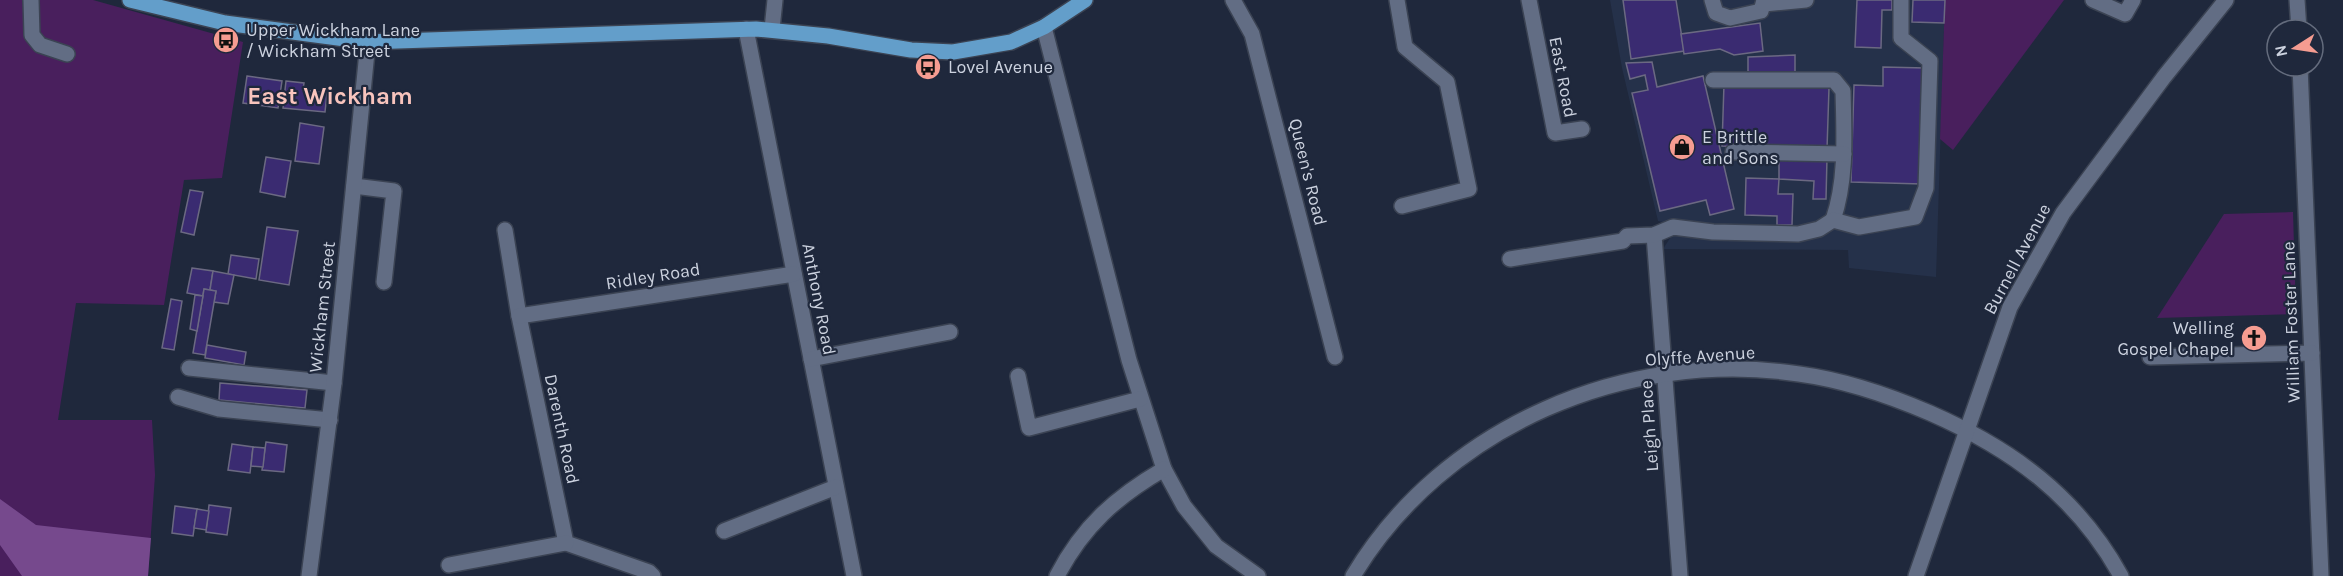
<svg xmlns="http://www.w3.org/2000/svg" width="2343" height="576" viewBox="0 0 2343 576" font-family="Karla,sans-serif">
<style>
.built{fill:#25314a}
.green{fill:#491f5d}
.forest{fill:#76498d}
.building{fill:#3a2b71;stroke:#6b6982;stroke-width:1.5}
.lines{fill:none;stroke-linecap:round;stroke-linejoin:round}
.minor-casing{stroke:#3b4353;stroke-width:18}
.major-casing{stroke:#3b4353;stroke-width:18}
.minor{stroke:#626d84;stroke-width:15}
.major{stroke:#639eca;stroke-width:15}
.labels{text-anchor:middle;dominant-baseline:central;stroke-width:4.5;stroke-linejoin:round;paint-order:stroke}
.poi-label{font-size:18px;fill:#ccd2df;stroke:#1f283c;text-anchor:start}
.street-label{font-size:18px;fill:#ccd2df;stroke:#1f283c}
.district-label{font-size:24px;font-weight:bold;fill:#f8c4bd;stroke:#1f283c}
</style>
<rect width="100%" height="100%" fill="#1f283c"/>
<path class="built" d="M1610 0H1945L1936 277 1849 268 1848 250 1663 249 1674 232 1673 224 1658 221 1622 68Z"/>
<g class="green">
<path d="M0 0H93L243 42 222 178 184 180 164 305 76 303 58 420H152L155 475 148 576H0Z"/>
<path d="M1945 0H2064L1953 150 1940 139Z"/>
<path d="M2293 212 2296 314 2157 318 2224 214Z"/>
</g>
<path class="forest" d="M0 499 36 525 151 538 148 576H22L0 545Z"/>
<g class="building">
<path d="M1623 0H1676L1684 51 1631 59Z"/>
<path d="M1857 0H1892V10H1882L1881 48 1855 47Z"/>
<path d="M1913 0H1945L1944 23 1912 22Z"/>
<path d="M1760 23 1763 51 1734 55 1720 49 1684 54 1681 34Z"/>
<path d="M1795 55V76L1748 77V57Z"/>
<path d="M1652 62 1657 87 1703 76 1734 209 1710 215 1706 200 1660 211 1632 93 1648 90 1645 75 1630 79 1626 63Z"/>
<path d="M1883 67 1925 68 1922 184 1851 182 1854 85 1883 86Z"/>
<path d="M247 76 282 81 278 108 243 103Z"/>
<path d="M286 81 304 83 303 90 327 93 325 112 283 108Z"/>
<path d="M1724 84 1829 88 1827 149 1722 146Z"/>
<path d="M300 123 324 127 319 164 295 161Z"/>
<path d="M1779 156 1827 158 1826 199H1813L1814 181 1779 179Z"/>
<path d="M266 157 291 161 285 197 260 192Z"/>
<path d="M1746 178 1779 179 1778 194H1793L1792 225H1777V216L1745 215Z"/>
<path d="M190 190 203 192 194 235 181 232Z"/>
<path d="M267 227 298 231 289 285 259 280Z"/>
<path d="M231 255 259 259 256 279 228 274Z"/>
<path d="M192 268 213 271 210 290 204 289 203 296 187 293Z"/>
<path d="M213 271 234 275 228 304 214 302 216 291 210 290Z"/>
<path d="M204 289 216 291 205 355 193 353Z"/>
<path d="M195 295 203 296 197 331 190 329Z"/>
<path d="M171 299 182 301 174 350 162 348Z"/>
<path d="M207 345 246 352 244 365 205 358Z"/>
<path d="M220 383 307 390 305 408 219 400Z"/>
<path d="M266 442 287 445 284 472 262 470Z"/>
<path d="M232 444 253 447 250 473 228 470Z"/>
<path d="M253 447 265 448 263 467 251 466Z"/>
<path d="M209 505 231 508 227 535 206 532Z"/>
<path d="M175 506 197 509 193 536 172 533Z"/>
<path d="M197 509 209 511 206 530 194 528Z"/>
</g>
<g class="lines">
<g class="minor-casing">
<g id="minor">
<path d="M31 0 32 35 40 45 67 54"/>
<path d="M1233 0 1252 34 1335 357"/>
<path d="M1397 0 1405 47 1447 82 1469 189 1402 206"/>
<path d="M1529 0 1555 133 1582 129"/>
<path d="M1712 0 1716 13 1730 18 1761 11 1764 0"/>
<path d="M2093 0 2125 14 2133 0"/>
<path d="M2297 0 2299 30"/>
<path d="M1764 4 1806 0"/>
<path d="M1044 27 1129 360 1164 469 1184 506 1216 546 1258 576"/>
<path d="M746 29 854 576"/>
<path d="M772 29 775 0"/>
<path d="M2300 66 2321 576"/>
<path d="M1713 80H1834L1843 91C1844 134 1847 179 1833 220"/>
<path d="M1733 152 1844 154"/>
<path d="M354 186 394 191 384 282"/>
<path d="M505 230 519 316 566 543 649 572 653 576"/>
<path d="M1654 235 1680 576"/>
<path d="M1510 259 1623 241 1627 236 1654 235 1673 227 1713 232 1798 234 1819 229 1833 220 1859 227 1915 217 1926 188 1930 61 1901 38V0"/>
<path d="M519 316 794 274"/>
<path d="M2150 357 2312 353"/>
<path d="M811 359 950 332"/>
<path d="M189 368 334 383"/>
<path d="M1018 376 1029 428 1140 399"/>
<path d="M178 397 219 409 330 420"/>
<path d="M724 531 836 487"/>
<path d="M449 565 566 543"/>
<path d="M309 576 334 383 368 42"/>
<path d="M1057 576C1083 526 1116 497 1164 469"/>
<path d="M1353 576C1443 426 1627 348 1799 374 1844 380 1888 395 1930 413 2012 449 2077 496 2121 576"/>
<path d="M1916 576 2010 307 2063 213 2164 77 2226 0"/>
</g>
</g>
<g class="major-casing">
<path id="major" d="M130 0 225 23 368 42 756 29 828 36 911 50 953 52 1011 42 1044 27 1085 0"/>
</g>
<use href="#minor" class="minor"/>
<use href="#major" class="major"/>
</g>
<defs>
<g id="bus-disc" transform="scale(1.35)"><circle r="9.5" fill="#f59c91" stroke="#1f283c"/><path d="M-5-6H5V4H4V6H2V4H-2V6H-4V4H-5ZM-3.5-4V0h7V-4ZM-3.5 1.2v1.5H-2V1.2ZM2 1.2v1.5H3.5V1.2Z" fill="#111"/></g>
<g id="shop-disc" transform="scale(1.35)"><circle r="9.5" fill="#f59c91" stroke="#1f283c"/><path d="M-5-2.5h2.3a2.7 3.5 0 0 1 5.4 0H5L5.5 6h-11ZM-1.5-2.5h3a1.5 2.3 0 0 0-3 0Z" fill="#111"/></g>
<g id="church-disc" transform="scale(1.35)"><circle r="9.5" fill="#f59c91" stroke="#1f283c"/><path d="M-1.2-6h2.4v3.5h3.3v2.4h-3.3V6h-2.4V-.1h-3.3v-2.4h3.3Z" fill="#111"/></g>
</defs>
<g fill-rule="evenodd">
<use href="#bus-disc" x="226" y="40"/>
<use href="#bus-disc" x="928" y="67"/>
<use href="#shop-disc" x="1682" y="147"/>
<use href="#church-disc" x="2254" y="338"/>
</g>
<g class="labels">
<g class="poi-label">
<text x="246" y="30">Upper Wickham Lane<tspan x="246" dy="21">/ Wickham Street</tspan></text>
<text x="948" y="67">Lovel Avenue</text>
<text x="1702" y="137">E Brittle<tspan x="1702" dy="21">and Sons</tspan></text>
<text x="2234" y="328" text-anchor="end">Welling<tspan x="2234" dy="21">Gospel Chapel</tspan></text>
</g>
<g class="street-label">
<text transform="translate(1563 77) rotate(79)">East Road</text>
<text transform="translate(1308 172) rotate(76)">Queen's Road</text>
<text transform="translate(2017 259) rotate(-62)">Burnell Avenue</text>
<text transform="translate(653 276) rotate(-9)">Ridley Road</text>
<text transform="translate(819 299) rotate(79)">Anthony Road</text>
<text transform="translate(322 307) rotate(-84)">Wickham Street</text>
<text transform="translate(2291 322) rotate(-92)">William Foster Lane</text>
<text transform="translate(1700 356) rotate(-4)">Olyffe Avenue</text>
<text transform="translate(1649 426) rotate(-94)">Leigh Place</text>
<text transform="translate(562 429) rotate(78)">Darenth Road</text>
</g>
<g class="district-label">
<text x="330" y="96">East Wickham</text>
</g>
</g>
<g transform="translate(2295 48) rotate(258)"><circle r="28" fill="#1f283c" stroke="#646c7d" stroke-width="1.5"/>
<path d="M0-4.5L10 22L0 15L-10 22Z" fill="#f59c91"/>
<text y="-9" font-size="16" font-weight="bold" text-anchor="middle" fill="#ccd2df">N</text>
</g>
</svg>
